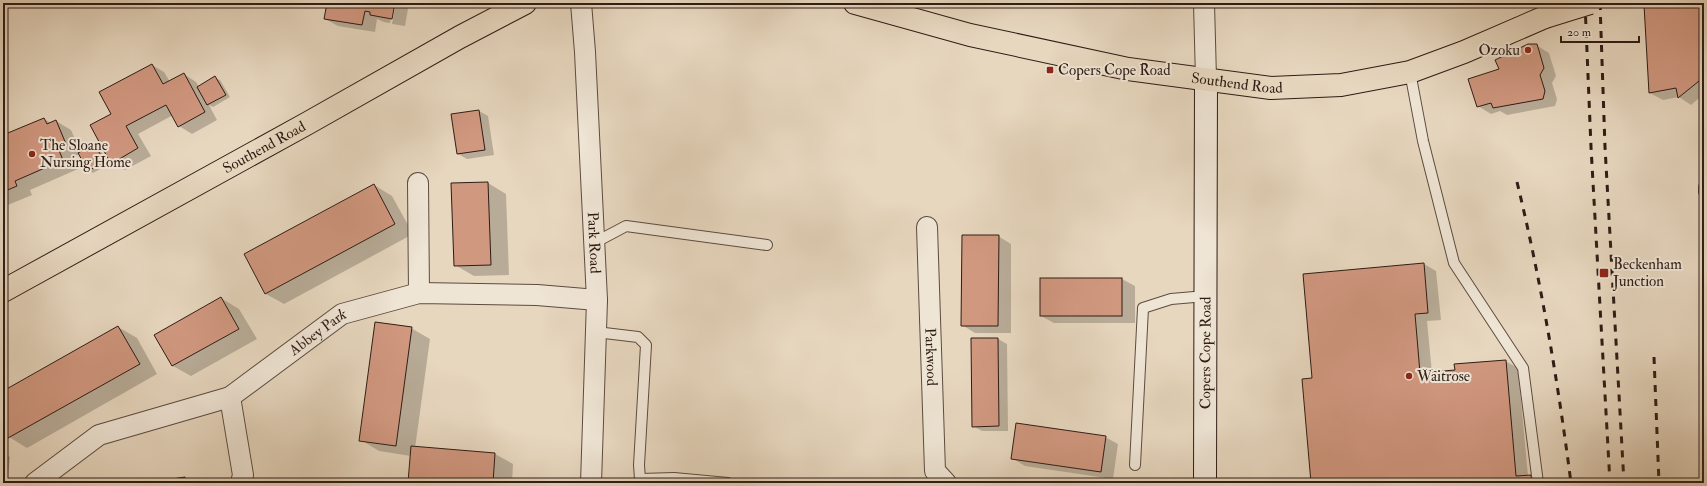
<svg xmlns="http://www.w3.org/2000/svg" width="1707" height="486" viewBox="0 0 1707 486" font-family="'IM FELL Double Pica',serif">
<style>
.shadow{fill:#0003}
.building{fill:#d19880;stroke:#2e1c15}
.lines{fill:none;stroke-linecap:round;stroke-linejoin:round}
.lane-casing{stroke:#5c4b40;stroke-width:12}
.street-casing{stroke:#5c4b40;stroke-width:22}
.secondary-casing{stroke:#2e1c15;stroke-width:24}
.primary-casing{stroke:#2e1c15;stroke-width:24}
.lane{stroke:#efe5d5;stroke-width:10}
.street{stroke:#efe5d5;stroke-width:20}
.secondary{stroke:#efe5d5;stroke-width:22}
.primary{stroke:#e7d7bf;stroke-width:22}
.rail{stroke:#2e1c15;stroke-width:3;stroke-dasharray:7 7;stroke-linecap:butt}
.primary-bridge-casing{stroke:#2e1c15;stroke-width:24;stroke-linecap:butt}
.primary-bridge{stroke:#e7d7bf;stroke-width:22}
.poi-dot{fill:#8f2418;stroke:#efe5d5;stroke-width:1.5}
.labels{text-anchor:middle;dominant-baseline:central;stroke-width:4;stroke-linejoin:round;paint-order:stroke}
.poi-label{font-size:15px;fill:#2e1c15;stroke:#efe5d5;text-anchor:start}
.street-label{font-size:15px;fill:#2e1c15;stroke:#efe5d5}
</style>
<rect width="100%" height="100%" fill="#e7d7bf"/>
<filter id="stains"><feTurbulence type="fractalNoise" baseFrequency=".005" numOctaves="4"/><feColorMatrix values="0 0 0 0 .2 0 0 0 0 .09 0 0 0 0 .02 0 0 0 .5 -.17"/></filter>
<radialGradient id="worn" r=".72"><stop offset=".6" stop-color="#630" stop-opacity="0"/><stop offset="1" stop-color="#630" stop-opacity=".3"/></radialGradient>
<g class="shadow">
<path d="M314 3H394L390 23 384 22 377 19 375 32 338 26 325 19 327 6Z"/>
<path d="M396 3H409L405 26 392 24Z"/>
<path d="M1656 3H1704V94L1691 105 1679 97 1663 100 1650 93Z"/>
<path d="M1536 45 1549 53 1556 76 1552 83 1557 99 1555 106 1507 115 1500 111 1491 114 1478 106 1500 69Z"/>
<path d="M152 65 164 72 170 82 184 74 196 82 199 87 215 78 220 80 230 97 213 107 209 105 217 120 192 134 179 126 173 115 138 134 151 156 125 170 112 163V114Z"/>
<path d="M479 111 488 116 494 155 467 159 458 154Z"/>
<path d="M44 119 51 123 56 121 71 130 81 153 94 145 99 148 109 164 93 173 89 170 79 154 73 157 78 169 30 190 32 195 3 207V137Z"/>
<path d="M488 183 506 194 509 275 474 276 455 265Z"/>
<path d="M374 185 392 196 413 234 284 304 266 294Z"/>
<path d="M998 236 1011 244V333H975L962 325Z"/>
<path d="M1424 264 1436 271 1441 320 1427 321 1432 373 1456 371 1505 361 1518 368 1528 476H1531L1543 483H1312L1313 379Z"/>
<path d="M1122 279 1135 286V323H1054L1041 316Z"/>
<path d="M221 298 239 309 257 339 191 376 173 366 156 335Z"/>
<path d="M118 327 137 338 157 374 27 448 9 437 3 427V393Z"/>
<path d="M411 328 430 339 415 448 495 454 513 464 512 483H413L409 481 411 456 379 451 361 440Z"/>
<path d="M998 339 1007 344 1008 431H982L973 426Z"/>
<path d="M1105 437 1118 444 1113 479 1025 466 1012 458Z"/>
<path d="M3 453 10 457 7 483H3Z"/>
<path d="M184 478 193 483H153Z"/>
</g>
<g class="building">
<path d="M327 3H395L392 19 370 15V12L365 11 362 25 324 19Z"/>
<path d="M1651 3H1704V77L1678 98 1676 88 1649 93 1644 5Z"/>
<path d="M1528 44H1537L1544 68 1540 75 1545 91 1543 99 1493 108 1491 103 1477 107 1468 79 1499 69 1495 60Z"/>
<path d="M152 64 163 84 184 73 205 112 178 127 166 105 126 126 138 148 111 164 90 125 111 114 99 92Z"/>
<path d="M215 76 226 95 207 105 197 87Z"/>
<path d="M479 110 485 150 457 154 451 114Z"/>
<path d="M44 118 47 124 56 120 66 144 58 148 63 160 15 181 17 186 3 192V135Z"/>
<path d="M94 144 105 162 88 171 78 153Z"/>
<path d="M488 182 491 265 454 266 451 183Z"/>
<path d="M374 184 395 224 265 294 244 254Z"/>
<path d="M962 235H999L998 326H961Z"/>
<path d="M1424 263 1428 313 1415 314 1420 373 1455 370 1454 364 1506 360 1516 476 1531 475 1532 483H1311L1302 379 1312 378 1303 274Z"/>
<rect x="1040" y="278" width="82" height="38"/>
<path d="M221 297 239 329 172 366 154 335Z"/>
<path d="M375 322 412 327 396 446 359 441Z"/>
<path d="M118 326 140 364 8 438 3 429V391Z"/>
<path d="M971 338H998L999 426 972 427Z"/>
<path d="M1016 423 1106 436 1101 472 1011 459Z"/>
<path d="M411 446 495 453 493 483 408 482Z"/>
<path d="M185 477V483H146Z"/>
</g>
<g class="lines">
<g class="lane-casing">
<g id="lane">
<path d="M1410 72 1423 141 1454 263 1523 368 1538 483"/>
<path d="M1704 187V192"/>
<path d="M594 243 626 226 767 245"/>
<path d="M596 332 638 337 646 345 639 465 640 479"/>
<path d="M1135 465 1143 308 1171 299 1206 296"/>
<path d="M640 483V479L674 478 728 483"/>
</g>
</g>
<g class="street-casing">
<g id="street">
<path id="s1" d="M581 3 585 52 597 300 591 483"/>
<path d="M1204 3 1206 79"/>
<path d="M418 183 419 293"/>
<path id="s2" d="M927 227 935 471 946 483"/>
<path d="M230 397 243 475 241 483"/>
<path id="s3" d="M35 483 99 435 230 397 342 314 419 293 537 295 597 300"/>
</g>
</g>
<g class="secondary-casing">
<g id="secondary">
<path id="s4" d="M1205 483 1206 79"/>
</g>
</g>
<g class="primary-casing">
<g id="primary">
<path id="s5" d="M855 3 970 35 1128 69 1271 88 1341 85 1410 72 1464 52 1545 17"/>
<path id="s6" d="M3 291 308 123 460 37 525 3"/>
</g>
</g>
<use href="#lane" class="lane"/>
<use href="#street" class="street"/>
<use href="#secondary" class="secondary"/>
<use href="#primary" class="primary"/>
<g class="rail">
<path d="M1585 3 1591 147 1610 483"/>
<path d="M1600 3 1605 147 1624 483"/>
<path d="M1517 182C1541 281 1558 382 1571 483"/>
<path d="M1654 357 1659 483"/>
</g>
<g class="primary-bridge-casing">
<path id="primary-bridge" d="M1545 17 1590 3"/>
</g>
<use href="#primary-bridge" class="primary-bridge"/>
</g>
<g class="poi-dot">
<circle cx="1528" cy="50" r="4"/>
<rect x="1046" y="66" width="8" height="8" rx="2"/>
<circle cx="32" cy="154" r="4"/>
<rect x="1599" y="268" width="10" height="10" rx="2"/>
<circle cx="1409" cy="376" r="4"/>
</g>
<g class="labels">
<g class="poi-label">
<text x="1520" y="50" text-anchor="end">Ozoku</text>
<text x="1058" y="70">Copers Cope Road</text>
<text x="40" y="145">The Sloane<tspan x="40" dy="17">Nursing Home</tspan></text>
<text x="1613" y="264">Beckenham<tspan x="1613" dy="17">Junction</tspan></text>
<text x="1417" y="376">Waitrose</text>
</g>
<g class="street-label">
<text stroke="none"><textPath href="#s5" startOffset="391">Southend Road</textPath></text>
<text stroke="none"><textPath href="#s6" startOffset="298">Southend Road</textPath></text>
<text stroke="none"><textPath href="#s1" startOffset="240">Park Road</textPath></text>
<text stroke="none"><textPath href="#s3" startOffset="326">Abbey Park</textPath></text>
<text stroke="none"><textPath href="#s4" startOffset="130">Copers Cope Road</textPath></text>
<text stroke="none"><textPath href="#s2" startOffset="130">Parkwood</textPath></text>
</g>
</g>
<rect width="1707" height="486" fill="none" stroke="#e7d7bf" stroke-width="16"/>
<rect x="4" y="4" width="1699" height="478" fill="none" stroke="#2e1c15" stroke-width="2"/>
<rect x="8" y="8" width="1691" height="470" fill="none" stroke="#2e1c15"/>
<path d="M1561 36v6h78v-6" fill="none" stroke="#2e1c15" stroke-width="2"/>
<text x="1567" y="36" font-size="12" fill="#2e1c15" stroke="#efe5d5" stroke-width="3" paint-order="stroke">20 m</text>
<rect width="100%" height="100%" filter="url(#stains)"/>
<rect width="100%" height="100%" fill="url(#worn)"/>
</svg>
